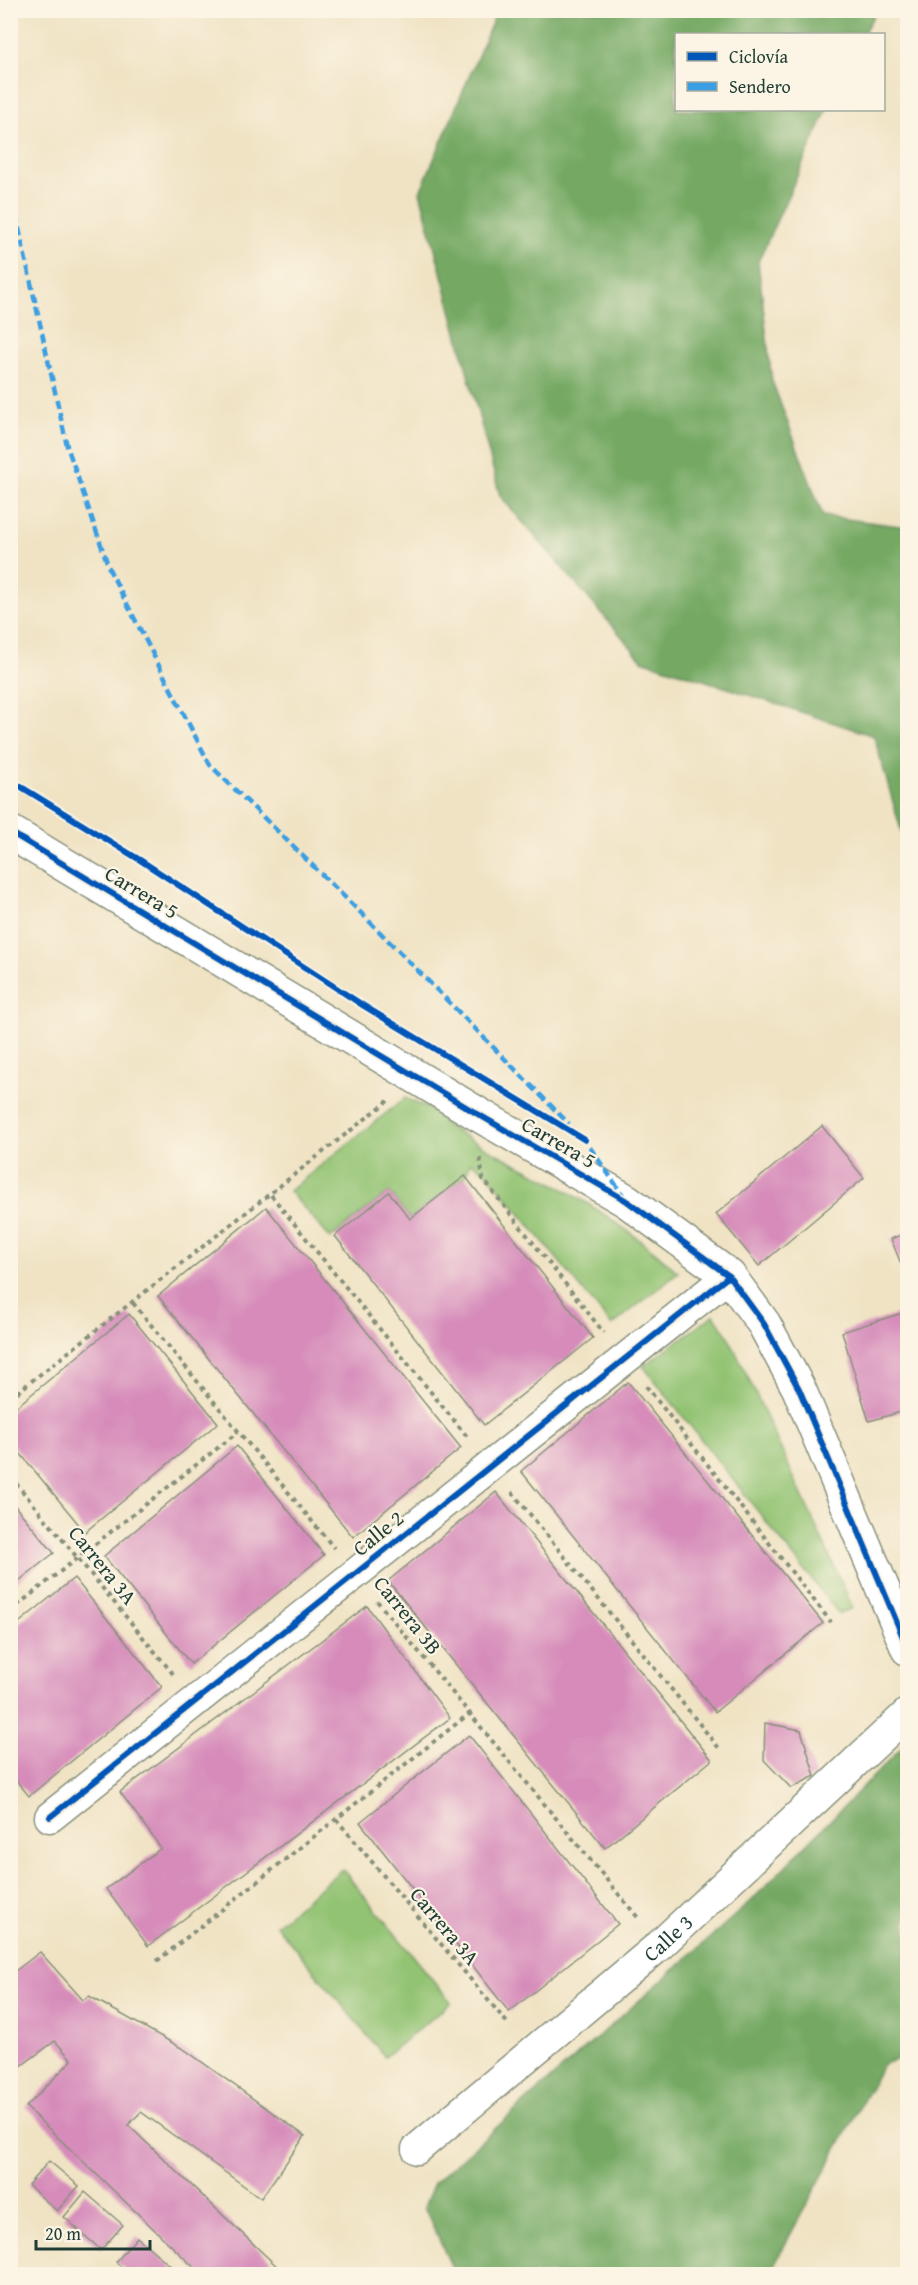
<svg xmlns="http://www.w3.org/2000/svg" width="918" height="2285" viewBox="0 0 918 2285" font-family="'Gentium Book Plus',serif">
<style>
.green{fill:#92c372;stroke:#588053;stroke-width:1.5}
.forest{fill:#75a964;stroke:#4a734c;stroke-width:1.5}
.building{fill:#d68bba}
.lines{fill:none;stroke-linecap:round;stroke-linejoin:round}
.street-casing{stroke:#88907c;stroke-width:33}
.secondary-casing{stroke:#88907c;stroke-width:36}
.path{stroke:#88907c;stroke-width:4;stroke-dasharray:4.5 4.5;stroke-linecap:butt}
.street{stroke:#fff;stroke-width:30}
.secondary{stroke:#fff;stroke-width:33}
.quiet{stroke:#3c9ee2;stroke-width:4.5;stroke-dasharray:9 4.5;stroke-linecap:butt}
.cycleway-casing{stroke:#fcf5e5;stroke-width:10}
.cycleway{stroke:#0057b8;stroke-width:6}
.labels{text-anchor:middle;dominant-baseline:central;stroke-width:4.5;stroke-linejoin:round;paint-order:stroke}
.street-label{font-size:21px;fill:#1f3d34;stroke:#fcf5e5}
</style>
<rect width="100%" height="100%" fill="#fcf5e5"/>
<filter id="ink" filterUnits="userSpaceOnUse"><feTurbulence type="fractalNoise" baseFrequency=".0167" numOctaves="2"/><feDisplacementMap in="SourceGraphic" scale="12" xChannelSelector="R" yChannelSelector="G"/><feConvolveMatrix kernelMatrix="1 2 1 2 8 2 1 2 1" color-interpolation-filters="sRGB"/></filter>
<filter id="wash" filterUnits="userSpaceOnUse"><feTurbulence type="fractalNoise" baseFrequency=".008" numOctaves="4" result="noise"/><feDisplacementMap in="SourceGraphic" scale="24" xChannelSelector="R" yChannelSelector="G"/><feGaussianBlur stdDeviation="1.35" result="paint"/><feColorMatrix in="noise" values="0 0 0 0 0 0 0 0 0 0 0 0 0 0 0 0 0 1.4 0 .05"/><feComposite in="paint" operator="in"/></filter>
<g filter="url(#wash)">
<rect width="100%" height="100%" fill="#f0e3c4"/>
<g class="green">
<path d="M405 1098 446 1116 442 1123C487 1151 537 1172 582 1200 616 1221 648 1245 678 1272L612 1326 486 1172 471 1162 465 1176 410 1219 389 1192 330 1238 289 1191Z"/>
<path d="M714 1315 728 1336 755 1392 853 1608 839 1614 643 1366Z"/>
<path d="M342 1869 451 2002 385 2057 276 1925Z"/>
</g>
<g class="forest">
<path d="M497 11H876L863 34H676V110H827L758 262 772 381 823 516 907 527V851L874 736 642 660 500 496 420 192Z"/>
<path d="M906 1743 907 2056 883 2064 769 2274H455L424 2207 434 2183 751 1901Z"/>
</g>
<g id="blocks">
<g class="building">
<path d="M822 1126 864 1178 759 1266 716 1214Z"/>
<path d="M465 1176 593 1338 484 1425 335 1236 389 1192 410 1219Z"/>
<path d="M266 1207 461 1448 353 1537 158 1296Z"/>
<path d="M908 1232V1279H907L891 1239Z"/>
<path d="M902 1313 908 1332V1410L869 1421 842 1332Z"/>
<path d="M129 1314 218 1423 85 1532 10 1441V1412Z"/>
<path d="M628 1382 823 1623 715 1712 521 1471Z"/>
<path d="M237 1446 324 1555 191 1664 104 1556Z"/>
<path d="M496 1492 712 1760 605 1848 388 1581Z"/>
<path d="M10 1500 54 1553 10 1588Z"/>
<path d="M74 1578 162 1687 29 1796 10 1773V1630Z"/>
<path d="M367 1606 450 1718 148 1946 106 1889 161 1848 120 1792Z"/>
<path d="M765 1723 801 1730 815 1776 791 1788 764 1760Z"/>
<path d="M469 1735 618 1924 509 2012 360 1822Z"/>
<path d="M40 1952 83 2000 89 1996 185 2050 305 2136 261 2198 141 2112 128 2125 285 2274H201L26 2107 72 2060 55 2041 10 2074V1975Z"/>
<path d="M49 2161 79 2186 57 2211 28 2185Z"/>
<path d="M85 2192 123 2225 101 2250 64 2217Z"/>
<path d="M137 2237 180 2274H130L116 2262Z"/>
</g>
</g>
</g>
<g filter="url(#ink)">
<use href="#blocks" fill-opacity="0" stroke="#88907c" stroke-width="1.5"/>
<g class="lines">
<g class="street-casing">
<g id="street">
<path d="M50 1817 729 1276"/>
<path id="s1" d="M417 2149 660 1945 908 1713"/>
</g>
</g>
<g class="secondary-casing">
<path id="secondary" d="M10 832 481 1116 627 1201 729 1276 764 1324 799 1389 908 1649"/>
</g>
<g class="path">
<path d="M480 1158 483 1179 604 1333"/>
<path d="M271 1195 469 1439"/>
<path d="M133 1303 334 1548"/>
<path d="M646 1386 831 1622"/>
<path d="M10 1398 388 1101"/>
<path d="M10 1476 174 1675"/>
<path d="M512 1492 719 1748"/>
<path d="M377 1601 639 1919"/>
<path d="M10 1611 238 1432"/>
<path d="M336 1819 509 2025"/>
<path d="M157 1961 470 1713"/>
</g>
<use href="#street" class="street"/>
<use href="#secondary" class="secondary"/>
<g class="quiet">
<path d="M10 188 67 446 110 571 210 765 363 915 569 1124"/>
<path d="M582 1136 623 1195"/>
</g>
<g class="cycleway-casing">
<g id="cycleway">
<path d="M10 780 140 860 364 1006 585 1140"/>
<path d="M10 832 481 1116 627 1201 729 1276 764 1324 799 1389 908 1649"/>
<path d="M50 1817 729 1276"/>
</g>
</g>
<use href="#cycleway" class="cycleway"/>
</g>
</g>
<g class="labels">
<g class="street-label">
<text transform="translate(142 892) rotate(31)">Carrera 5</text>
<text transform="translate(559 1142) rotate(30)">Carrera 5</text>
<text transform="translate(378 1533) rotate(-39)">Calle 2</text>
<text transform="translate(103 1565) rotate(51)">Carrera 3A</text>
<text transform="translate(408 1615) rotate(51)">Carrera 3B</text>
<text transform="translate(445 1926) rotate(50)">Carrera 3A</text>
<text stroke="none"><textPath href="#s1" startOffset="328">Calle 3</textPath></text>
</g>
</g>
<rect width="918" height="2285" fill="none" stroke="#fcf5e5" stroke-width="36"/>
<rect x="675" y="33" width="210" height="78" fill="#fcf5e5" stroke="#a4ab9e" stroke-width="1.5"/>
<rect x="687" y="52" width="30" height="9" fill="#0057b8" stroke="#a4ab9e" stroke-width="1.5"/>
<text x="729" y="63" font-size="18" fill="#1f3d34">Ciclovía</text>
<rect x="687" y="82" width="30" height="9" fill="#3c9ee2" stroke="#a4ab9e" stroke-width="1.5"/>
<text x="729" y="93" font-size="18" fill="#1f3d34">Sendero</text>
<path d="M36 2240v9h114v-9" fill="none" stroke="#1f3d34" stroke-width="3"/>
<text x="45" y="2240" font-size="18" fill="#1f3d34" stroke="#fcf5e5" stroke-width="4.5" paint-order="stroke">20 m</text>
</svg>
